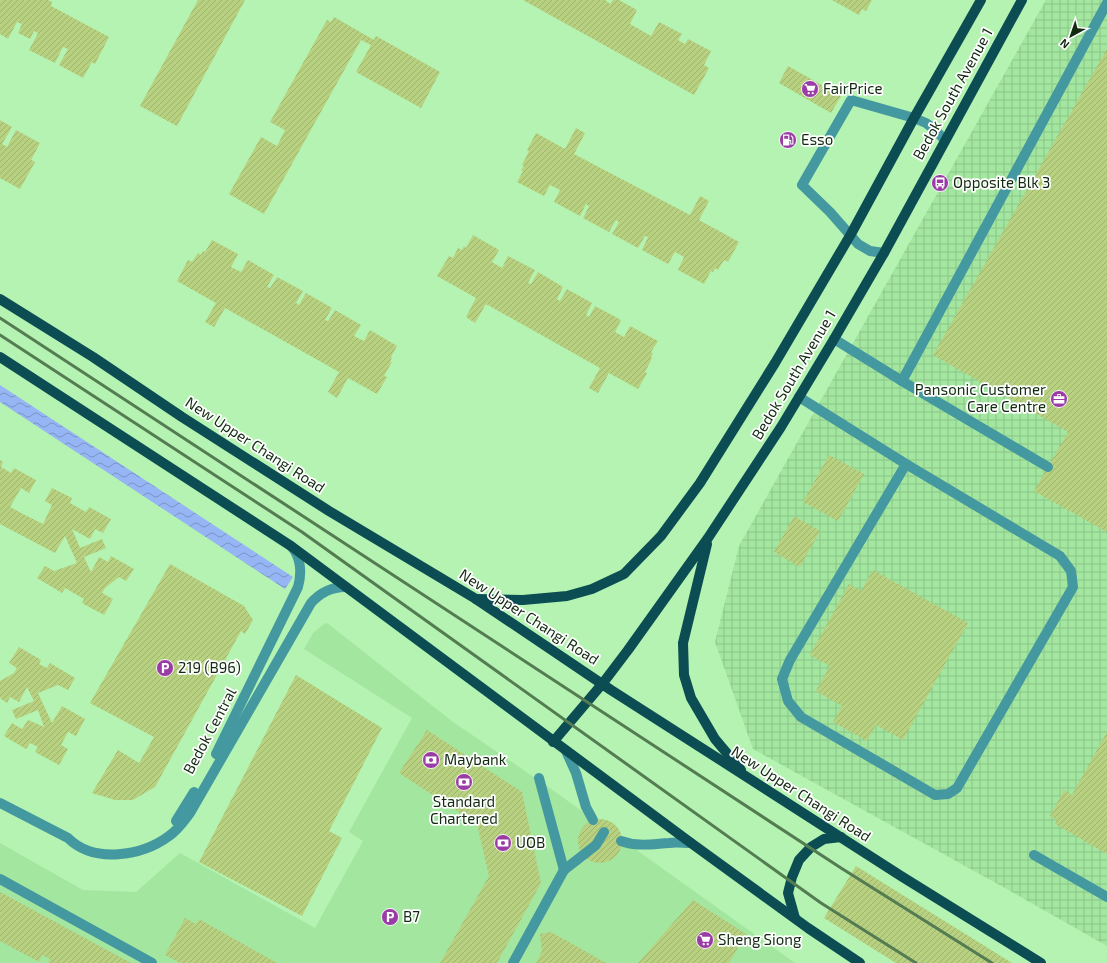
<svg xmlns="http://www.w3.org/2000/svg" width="1107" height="963" viewBox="0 0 1107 963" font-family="'Exo 2',sans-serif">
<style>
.built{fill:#a3e6a0}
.industrial{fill:url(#industrial-grid)}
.water{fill:url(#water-waves)}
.building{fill:url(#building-hatch)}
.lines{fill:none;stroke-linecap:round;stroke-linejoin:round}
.service{stroke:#44989f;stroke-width:10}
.pedestrian{stroke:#44989f;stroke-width:10}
.minor{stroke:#44989f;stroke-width:10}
.primary{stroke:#0c4d53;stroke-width:10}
.rail{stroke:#547c52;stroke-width:3}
.labels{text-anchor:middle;stroke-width:3.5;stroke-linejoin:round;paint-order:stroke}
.poi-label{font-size:15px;fill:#112a10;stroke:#fff;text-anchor:start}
.street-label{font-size:15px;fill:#112a10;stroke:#fff}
</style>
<defs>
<pattern id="industrial-grid" width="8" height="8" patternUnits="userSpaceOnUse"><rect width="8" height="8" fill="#a3e6a0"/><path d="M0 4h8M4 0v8" fill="none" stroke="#8bc589"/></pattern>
<pattern id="water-waves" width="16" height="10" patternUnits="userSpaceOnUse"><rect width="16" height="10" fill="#96b5f4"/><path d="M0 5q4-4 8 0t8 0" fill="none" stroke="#7993c4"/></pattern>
<pattern id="building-hatch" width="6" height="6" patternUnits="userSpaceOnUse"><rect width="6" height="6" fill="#b7d180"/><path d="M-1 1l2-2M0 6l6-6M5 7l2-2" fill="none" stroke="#9cb46e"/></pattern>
</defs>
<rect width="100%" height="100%" fill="#b4f3b1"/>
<path class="built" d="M327 623 453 722 547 786 795 963H0V843L83 890 136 892 180 853 315 928 363 841 349 832 412 718 304 649 313 633 324 624Z"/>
<path class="industrial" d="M1046 0H1107V946L1005 888 753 749 715 642 739 546Z"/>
<path class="water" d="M0 385 293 577 285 589 0 402Z"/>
<g class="building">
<path d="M0 0H48L52 2 51 6 109 37 95 64 92 62 83 78 59 65 68 49 63 47 55 63 29 50 38 33 34 31 30 39 18 33 22 24 17 22 8 39 0 34Z"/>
<path d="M198 0H245L177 126 140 106Z"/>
<path d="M523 0H605L610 4 613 0H619L637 10 630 24 651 36 659 22 682 34 678 40 685 44 688 39 711 51 704 65 709 68 694 95Z"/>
<path d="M832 0H872L866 11 862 9 859 15Z"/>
<path d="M334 17 374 40 376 36 440 72 421 108 356 72 371 45 361 40 264 214 229 194 261 137 277 146 285 130 270 122 327 20 331 22Z"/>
<path d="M1107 49V532L1034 491 1068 432 933 355Z"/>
<path d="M788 66 841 96 831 113 779 83Z"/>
<path d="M0 120 12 127 2 144 7 147 16 130 40 143 31 160 35 162 20 189 0 178Z"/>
<path d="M576 128 585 133 574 154 690 215 700 196 709 201 699 220 739 242 728 262 724 260 718 270 715 268 713 272 711 271 704 284 678 270 684 257 675 252 668 264 642 250 648 237 645 236 638 248 612 234 619 222 616 220 609 232 583 218 589 206 586 204 580 216 554 202 560 190 550 185 544 196 517 182 523 171 521 170 524 166 522 165 529 151 527 150 536 133 565 149Z"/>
<path d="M473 235 499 250 492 262 502 268 508 256 535 270 528 283 531 284 538 272 563 287 557 299 560 301 567 289 592 303 586 315 589 317 595 306 621 320 615 332 624 337 630 326 658 341 651 352 653 353 651 357 652 358 645 372 647 373 638 389 609 373 598 393 589 388 600 368 486 304 475 323 466 317 476 298 437 276 449 256 453 258 458 248 462 250 464 246 466 248Z"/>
<path d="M212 240 238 254 231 267 241 272 248 260 274 275 267 287 270 288 277 277 303 291 296 303 299 305 306 293 332 308 325 320 328 321 335 310 361 325 354 336 364 341 370 330 397 346 391 357H392L390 362H392L384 376 387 377 377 394 348 378 337 398 328 392 339 372 225 308 214 327 205 322 216 303 177 281 188 260 192 262 198 253 201 255 203 251 205 252Z"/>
<path d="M829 455 864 474 838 521 803 502Z"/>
<path d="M0 460 3 462 1 467 11 473 14 468 36 480 29 493 21 488 10 507 25 515 43 524 52 505 45 501 52 488 72 498 70 503 86 512 89 507 111 519 103 533 95 529 90 539 72 529 80 548 102 539 106 548 84 557 91 572 99 557 108 562 111 556 134 569 126 581 119 577 105 588 102 593 113 599 104 615 82 603 84 599 65 588 62 593 37 578 45 566 54 571 77 563 65 536 55 553 0 524Z"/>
<path d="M794 516 820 531 800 567 774 552Z"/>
<path d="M170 564 244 606 253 620 245 634 241 631 155 787 133 800H115L92 793 118 750 139 763 154 737 90 703Z"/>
<path d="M873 570 968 623 903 740 876 725 867 741 833 722 842 706 816 691 830 666 810 655 849 584 861 591Z"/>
<path d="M19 647 41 660 39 664 47 668 50 663 75 678 68 690 58 685 38 693 52 723 62 706 85 719 76 736 68 732 61 745 68 749 59 765 35 752 38 747 30 743 26 749 4 736 12 723 22 729 28 720 44 727 38 710 16 719 12 710 34 701 27 687 19 702 10 697 7 703 0 698V681L14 673 17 668 9 663Z"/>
<path d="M296 675 382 728 329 831 342 838 302 916 199 862Z"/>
<path d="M427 730 522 792 541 883 497 963H440L489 876 477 824 399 773Z"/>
<path d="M1107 732V854L1055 824 1057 820 1050 816 1064 790 1072 795Z"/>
<circle cx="600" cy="841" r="22"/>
<path d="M856 866 1012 963H896L824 918Z"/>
<path d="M0 892 131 963H48L50 959 42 955 39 962 0 941Z"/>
<path d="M693 900 746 934 729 963H638Z"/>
<path d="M185 918 196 924 199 919 277 963H180L165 955Z"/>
<path d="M551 932 606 963H536L542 951 540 934Z"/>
</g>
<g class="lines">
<g class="service">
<path d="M884 253 870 251 858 244 830 212 802 185 851 100 914 118 926 123 934 129 945 140"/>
<path d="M834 339 902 381 1048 467"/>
<path d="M902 381 1107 3"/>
<path d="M799 397 906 464 1060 556 1071 571 1073 587 957 788 948 794 935 795 801 717 788 701 782 679 790 660 906 464"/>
<path d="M566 751 576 773 586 807 593 820"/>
<path d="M621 841C637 847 652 844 669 843 676 842 683 843 691 843"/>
<path d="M1034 855 1107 897"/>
</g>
<g class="pedestrian">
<path d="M539 778 564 870"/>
<path d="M0 879 152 963"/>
<path d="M513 963 564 870 596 845 604 832"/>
</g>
<g class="minor">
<path d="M216 754 298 587C302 573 301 557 291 546"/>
<path d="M0 803 68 838C94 864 142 856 169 836 178 830 184 821 190 813L311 603C320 593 332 587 345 587"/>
<path d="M176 821 194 792"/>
</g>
<g class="primary">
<path d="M0 299 93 357 182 417 329 511 476 599 611 690 750 779 901 876 1041 963"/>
<path d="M0 357 291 546 691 843 808 928 860 963"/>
<path d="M707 544 683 643 684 675 691 698 715 739 741 770"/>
<path d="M476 599 523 600 567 596 592 589 624 574 661 536 700 483 775 363 851 234 914 118 981 0"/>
<path d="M553 742 603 683 628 650 708 538 781 427 834 339 884 253 1022 0"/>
<path d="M795 918 788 893 792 877 799 860 811 847 824 839 841 837"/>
</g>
<g class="rail">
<path d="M0 318 841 868 992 963"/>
<path d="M0 335 302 532 821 903 916 963"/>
</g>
</g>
<defs>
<g id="supermarket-disc" transform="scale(0.9)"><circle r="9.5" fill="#9a3ca5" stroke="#fff"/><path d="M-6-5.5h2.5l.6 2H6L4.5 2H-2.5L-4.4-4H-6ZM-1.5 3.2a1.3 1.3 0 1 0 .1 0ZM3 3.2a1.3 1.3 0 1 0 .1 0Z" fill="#fff"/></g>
<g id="fuel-disc" transform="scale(0.9)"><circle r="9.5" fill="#9a3ca5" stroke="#fff"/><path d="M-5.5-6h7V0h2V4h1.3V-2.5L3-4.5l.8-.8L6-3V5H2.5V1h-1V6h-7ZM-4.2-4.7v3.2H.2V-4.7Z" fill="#fff"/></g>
<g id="bus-disc" transform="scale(0.9)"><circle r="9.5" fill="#9a3ca5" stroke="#fff"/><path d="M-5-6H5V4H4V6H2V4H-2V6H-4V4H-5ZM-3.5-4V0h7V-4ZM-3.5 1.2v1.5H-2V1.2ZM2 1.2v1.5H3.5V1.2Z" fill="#fff"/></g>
<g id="office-disc" transform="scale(0.9)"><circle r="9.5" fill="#9a3ca5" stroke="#fff"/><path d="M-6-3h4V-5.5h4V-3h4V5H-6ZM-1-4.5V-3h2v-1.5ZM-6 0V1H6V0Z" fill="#fff"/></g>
<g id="parking-disc" transform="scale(0.9)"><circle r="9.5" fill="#9a3ca5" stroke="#fff"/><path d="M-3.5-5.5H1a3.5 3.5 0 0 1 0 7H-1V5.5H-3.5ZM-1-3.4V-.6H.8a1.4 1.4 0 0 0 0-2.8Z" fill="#fff"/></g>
<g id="bank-disc" transform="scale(0.9)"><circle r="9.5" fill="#9a3ca5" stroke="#fff"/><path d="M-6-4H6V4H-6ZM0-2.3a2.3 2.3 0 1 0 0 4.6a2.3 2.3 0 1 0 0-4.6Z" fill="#fff"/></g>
</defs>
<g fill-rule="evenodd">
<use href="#supermarket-disc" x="810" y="89"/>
<use href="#fuel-disc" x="788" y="140"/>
<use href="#bus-disc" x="940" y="183"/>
<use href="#office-disc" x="1059" y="399"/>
<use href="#parking-disc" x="165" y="668"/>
<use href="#bank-disc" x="431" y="760"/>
<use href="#bank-disc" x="464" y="782"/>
<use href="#bank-disc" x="503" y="843"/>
<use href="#parking-disc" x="390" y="917"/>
<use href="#supermarket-disc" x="705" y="940"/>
</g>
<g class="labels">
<g class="poi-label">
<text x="823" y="94">FairPrice</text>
<text x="801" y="145">Esso</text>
<text x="953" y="188">Opposite Blk 3</text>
<text x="1046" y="395" text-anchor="end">Pansonic Customer<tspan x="1046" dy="17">Care Centre</tspan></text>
<text x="178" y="673">219 (B96)</text>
<text x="444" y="765">Maybank</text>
<text x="464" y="807" text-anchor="middle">Standard<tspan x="464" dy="17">Chartered</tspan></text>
<text x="516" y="848">UOB</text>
<text x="403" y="922">B7</text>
<text x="718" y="945">Sheng Siong</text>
</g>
<g class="street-label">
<text transform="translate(953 94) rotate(-61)" y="5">Bedok South Avenue 1</text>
<text transform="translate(794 375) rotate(-59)" y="5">Bedok South Avenue 1</text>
<text transform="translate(255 445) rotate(33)" y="5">New Upper Changi Road</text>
<text transform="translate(529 617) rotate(33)" y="5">New Upper Changi Road</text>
<text transform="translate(210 731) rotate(-62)" y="5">Bedok Central</text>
<text transform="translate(801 794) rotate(33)" y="5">New Upper Changi Road</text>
</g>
</g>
<g transform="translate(1071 36) rotate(220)" stroke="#ffffff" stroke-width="3" paint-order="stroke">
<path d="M0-3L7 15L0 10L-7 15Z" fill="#112a10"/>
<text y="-6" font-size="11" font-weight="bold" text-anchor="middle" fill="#112a10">N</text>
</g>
</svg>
